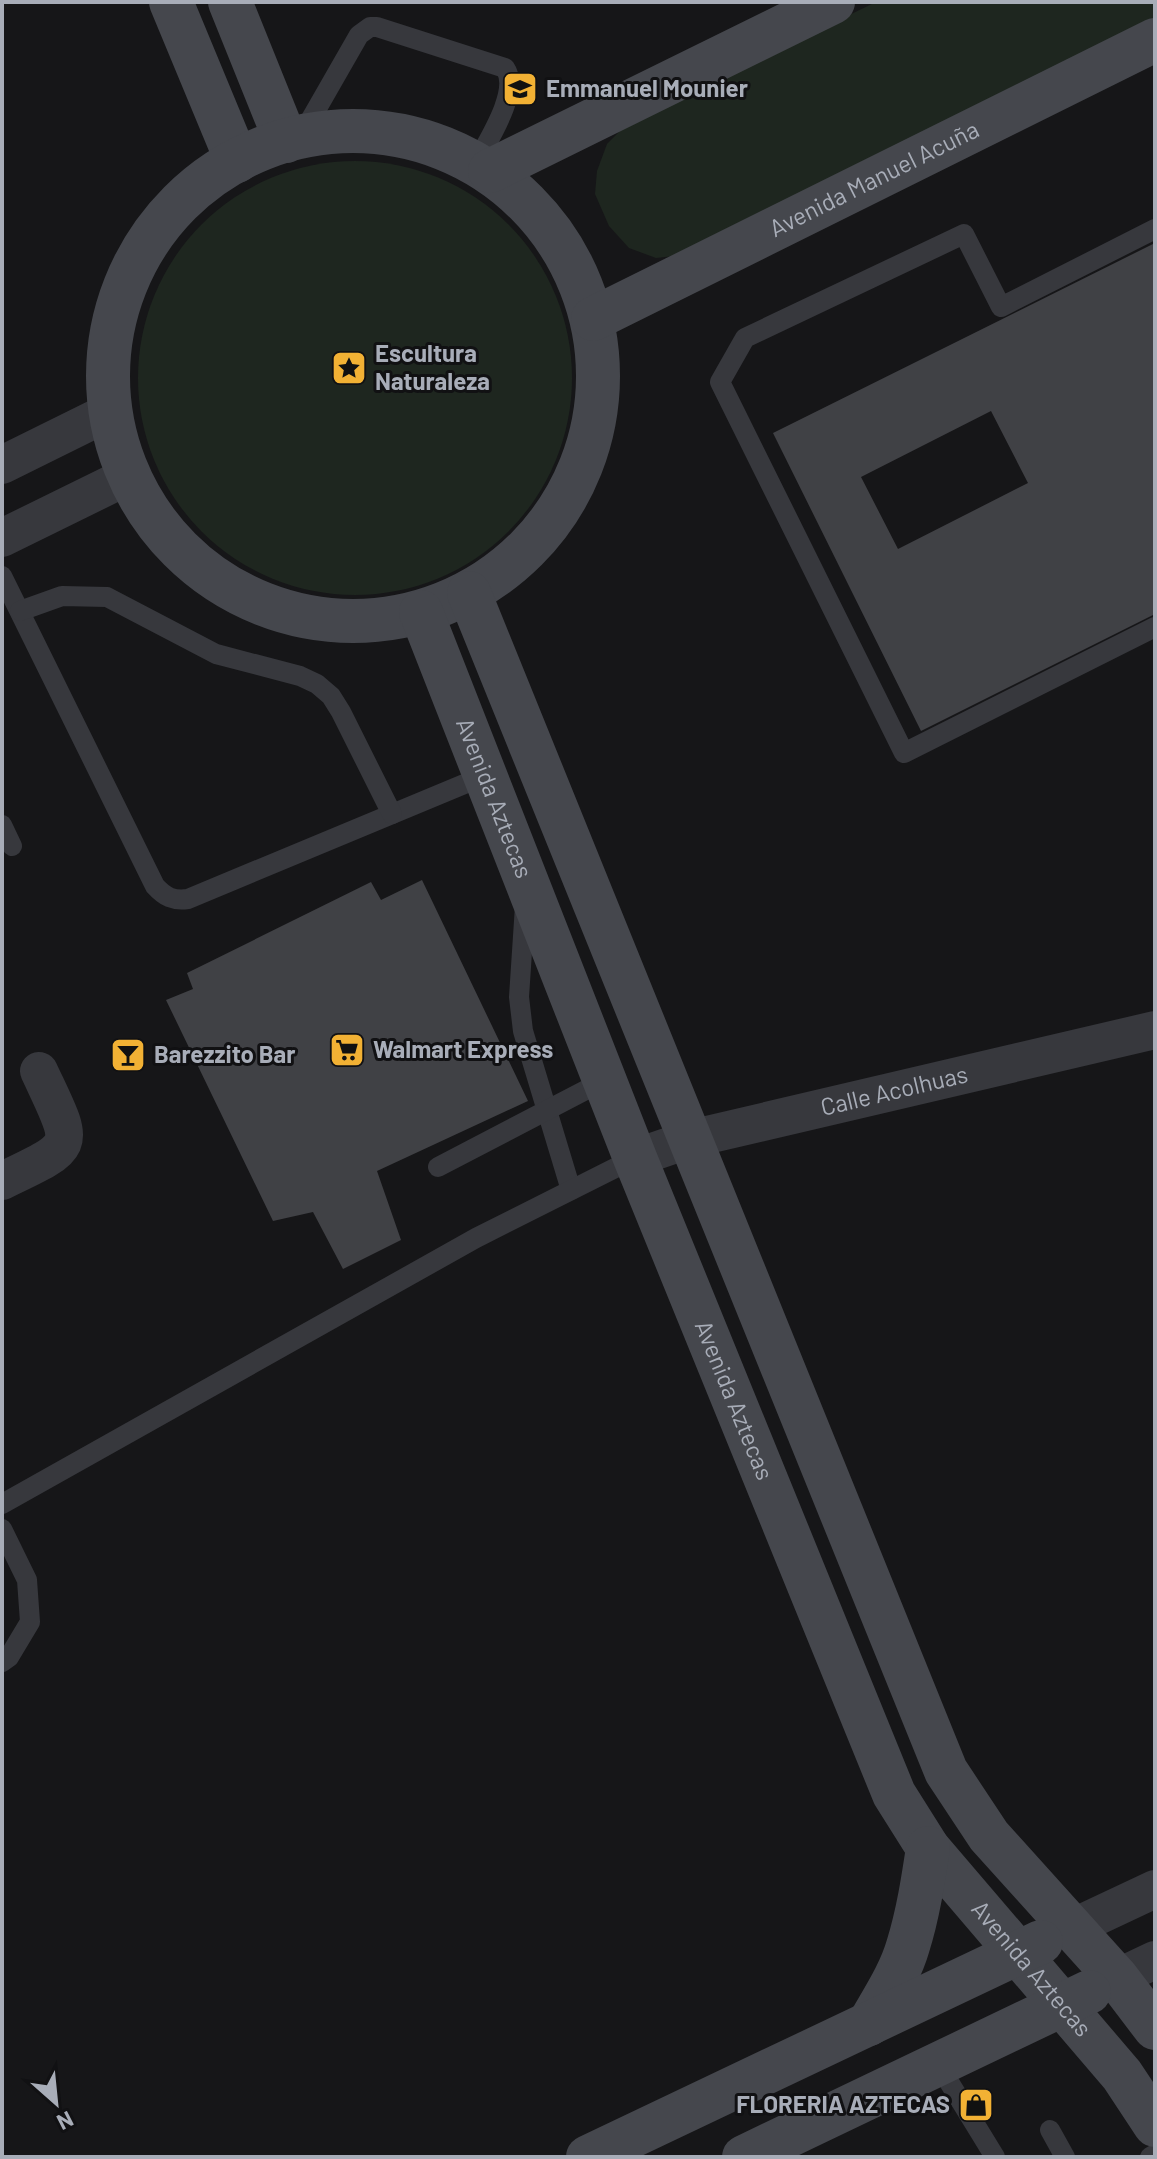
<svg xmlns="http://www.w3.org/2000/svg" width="1157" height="2159" viewBox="0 0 1157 2159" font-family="Barlow,sans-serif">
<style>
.green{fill:#1e261f}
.building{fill:#404145;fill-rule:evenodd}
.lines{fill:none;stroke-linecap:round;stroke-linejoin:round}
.lane{stroke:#37383d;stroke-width:20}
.street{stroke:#37383d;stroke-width:38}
.secondary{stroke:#45474d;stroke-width:44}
.labels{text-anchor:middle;stroke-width:6;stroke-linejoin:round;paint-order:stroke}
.poi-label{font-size:24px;font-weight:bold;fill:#a8adb8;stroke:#111113;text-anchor:start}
.street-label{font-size:24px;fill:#a8adb8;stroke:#111113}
</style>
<rect width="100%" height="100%" fill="#161618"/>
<g class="green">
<path d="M876 2H1155V23L683 255 656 258 629 248 609 226 595 194 597 171 607 144 628 123Z"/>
<circle cx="355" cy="378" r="217"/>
</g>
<g class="building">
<path d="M1155 243V614L921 731 773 433ZM991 411 1028 483 898 549 861 477Z"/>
<path d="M422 880 528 1101 377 1171 401 1240 343 1269 313 1212 273 1221 166 1000 193 989 187 973 371 882 381 900Z"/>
</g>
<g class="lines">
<g class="lane">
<path d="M300 138 359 35 370 27H377L505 68C521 91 487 142 476 163"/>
<path d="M1155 229 1001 307 964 234 745 338 720 382 904 753 1155 627"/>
<path d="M2 576 155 886C165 897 173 901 188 899L486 775"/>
<path d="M20 611 62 596 107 597 216 654 300 676 317 684 331 696 341 712 392 814"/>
<path d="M2 825 12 846"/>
<path d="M525 906 519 997 523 1031 571 1190"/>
<path d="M438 1167 605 1080"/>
<path d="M2 1504 476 1238 635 1158"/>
<path d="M2 1529 27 1580 30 1622 9 1657 2 1662"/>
<path d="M938 2064 995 2157"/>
<path d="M1050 2130 1065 2157"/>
<path d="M1150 2157 1155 2154"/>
</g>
<g class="street">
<path d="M2 465 109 412"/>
<path d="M2 538 128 476"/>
<path id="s1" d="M635 1158 690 1139 1155 1030"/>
<path d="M2 1181C80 1144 75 1148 39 1071"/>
<path d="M1072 1928 1155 1889"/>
<path d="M1117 1978 1155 1960"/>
</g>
<g class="secondary">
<path d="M171 2 237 161"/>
<path d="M230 2 286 141"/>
<circle cx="353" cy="376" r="245"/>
<path d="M490 171 833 2"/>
<path id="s2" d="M593 319 1155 40"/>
<path d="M469 593 946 1771 989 1836 1117 1978 1155 2028"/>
<path id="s3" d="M421 612 635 1158 894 1794 928 1848 1122 2075 1155 2125"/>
<path d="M869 2024C883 1999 900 1974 908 1946 918 1914 923 1881 928 1848"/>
<path d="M588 2157 1041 1942"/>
<path d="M744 2157 1089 1992"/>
</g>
</g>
<defs>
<g id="school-square" transform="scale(1.8)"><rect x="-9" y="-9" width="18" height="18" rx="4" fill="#f2b134" stroke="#111113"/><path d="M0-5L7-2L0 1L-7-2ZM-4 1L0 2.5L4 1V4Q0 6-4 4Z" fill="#111"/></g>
<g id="sight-square" transform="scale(1.8)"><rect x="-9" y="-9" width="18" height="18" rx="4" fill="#f2b134" stroke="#111113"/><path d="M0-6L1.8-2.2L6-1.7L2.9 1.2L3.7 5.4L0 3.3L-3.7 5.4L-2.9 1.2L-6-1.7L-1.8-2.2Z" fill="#111"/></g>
<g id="supermarket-square" transform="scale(1.8)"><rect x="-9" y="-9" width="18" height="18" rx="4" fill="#f2b134" stroke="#111113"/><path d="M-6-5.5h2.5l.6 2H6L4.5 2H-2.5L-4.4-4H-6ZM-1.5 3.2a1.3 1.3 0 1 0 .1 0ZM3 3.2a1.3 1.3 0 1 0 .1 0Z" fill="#111"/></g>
<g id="bar-square" transform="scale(1.8)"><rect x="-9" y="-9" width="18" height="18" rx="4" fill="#f2b134" stroke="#111113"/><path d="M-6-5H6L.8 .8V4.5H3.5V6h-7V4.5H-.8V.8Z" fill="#111"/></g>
<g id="shop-square" transform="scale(1.8)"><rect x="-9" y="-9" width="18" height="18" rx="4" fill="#f2b134" stroke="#111113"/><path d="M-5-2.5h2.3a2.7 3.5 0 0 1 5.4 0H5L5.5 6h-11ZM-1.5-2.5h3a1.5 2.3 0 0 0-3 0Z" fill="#111"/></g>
</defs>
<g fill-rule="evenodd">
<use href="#school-square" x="520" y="89"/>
<use href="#sight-square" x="349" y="368"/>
<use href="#supermarket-square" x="347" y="1050"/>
<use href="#bar-square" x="128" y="1055"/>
<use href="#shop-square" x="976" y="2105"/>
</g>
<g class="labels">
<g class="poi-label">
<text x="546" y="97">Emmanuel Mounier</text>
<text x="375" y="362">Escultura<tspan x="375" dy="28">Naturaleza</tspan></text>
<text x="373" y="1058">Walmart Express</text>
<text x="154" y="1063">Barezzito Bar</text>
<text x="950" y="2113" text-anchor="end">FLORERIA AZTECAS</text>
</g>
<g class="street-label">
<text dy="8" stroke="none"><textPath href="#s2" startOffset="314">Avenida Manuel Acuña</textPath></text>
<text dy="8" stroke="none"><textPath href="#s3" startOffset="200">Avenida Aztecas</textPath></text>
<text dy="8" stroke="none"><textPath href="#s1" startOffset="268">Calle Acolhuas</textPath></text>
<text dy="8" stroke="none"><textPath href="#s3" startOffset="848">Avenida Aztecas</textPath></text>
<text dy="8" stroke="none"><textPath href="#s3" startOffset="1496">Avenida Aztecas</textPath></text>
</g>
</g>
<rect width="1157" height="2159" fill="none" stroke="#a8adb8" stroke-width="8"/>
<g transform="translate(56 2103) rotate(153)" stroke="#111113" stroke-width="6" paint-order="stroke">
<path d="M0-6L14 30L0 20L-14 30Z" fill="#a8adb8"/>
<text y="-12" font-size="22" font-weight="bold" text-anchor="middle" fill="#a8adb8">N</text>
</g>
</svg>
